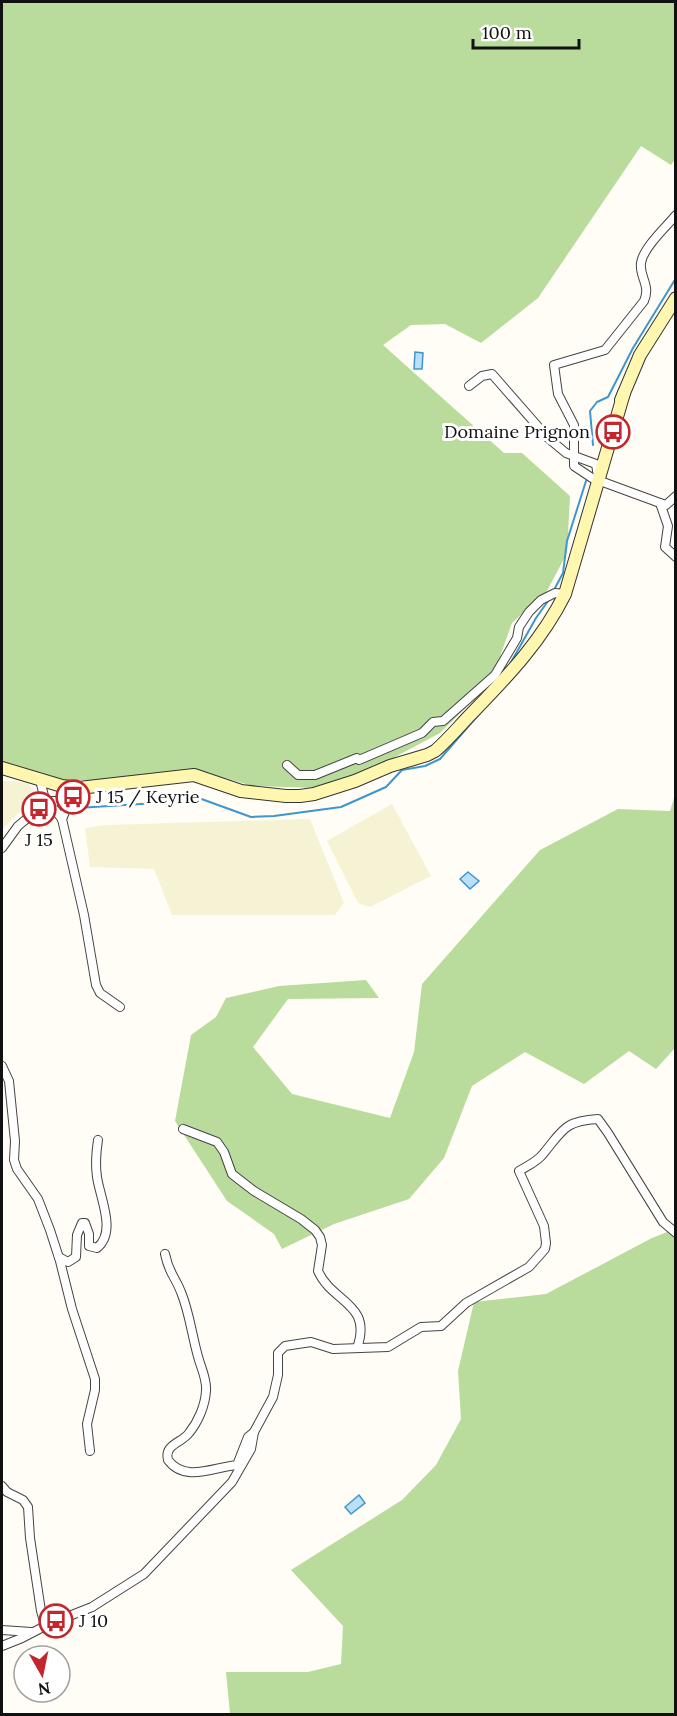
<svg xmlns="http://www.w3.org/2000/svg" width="677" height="1716" viewBox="0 0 677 1716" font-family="Lora,serif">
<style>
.farmland{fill:#f6f3d4}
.forest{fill:#b9dc9c}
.water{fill:#b9e0f7;stroke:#3f96cf;stroke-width:1.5}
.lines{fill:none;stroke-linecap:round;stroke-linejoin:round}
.stream{stroke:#3f96cf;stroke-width:2}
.minor-casing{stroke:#444;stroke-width:10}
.secondary-casing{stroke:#333;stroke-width:14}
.minor{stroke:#fff;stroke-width:8}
.secondary{stroke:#fff6b0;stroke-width:12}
.labels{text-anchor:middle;stroke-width:6;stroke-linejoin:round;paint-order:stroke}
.poi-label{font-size:18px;fill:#111;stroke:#fff;text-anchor:start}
</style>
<rect width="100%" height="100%" fill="#fffdf5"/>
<g class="farmland">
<path d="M2 781 27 782 36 795 2 830Z"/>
<path d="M392 804 431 876 370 907 358 903 327 841Z"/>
<path d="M310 819 344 903 335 915H172L154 869 90 867 85 828 106 825Z"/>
</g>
<g class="forest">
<path d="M2 2H675L676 158 671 165 641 146 538 298 481 343 445 324 411 325 383 345 504 453H522L570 496 567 553 547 591 512 623 490 684 440 733 380 765 316 788 253 786 192 769 128 780H63L2 761Z"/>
<path d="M675 795V1048L656 1069 629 1051 584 1084 525 1052 472 1086 444 1158 409 1199 334 1224 282 1249 274 1234 227 1201 175 1121 191 1035 216 1017 226 998 279 986 366 980 379 998 288 999 253 1047 292 1094 390 1118 414 1052 422 984 540 850 618 809 670 811Z"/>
<path d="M675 1229V1714H230L226 1672H308L341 1664 343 1626 291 1570 402 1500 436 1465 461 1419 458 1371 474 1302 546 1294 652 1238Z"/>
</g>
<g class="water">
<path d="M415 352 423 353 422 369H414Z"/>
<path d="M468 872 479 881 470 889 460 879Z"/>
<path d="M359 1495 365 1503 351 1514 345 1507Z"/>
</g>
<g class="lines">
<g class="stream">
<path d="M593 445 590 411 597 402 608 397 633 348 676 278"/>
<path d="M555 588 563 573 567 541 586 481"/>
<path d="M510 664 536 618 548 601"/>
<path d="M77 808 157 803 185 793 251 817 274 816 341 807 386 787 402 770 425 766 440 759 480 713"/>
</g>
<g class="minor-casing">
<g id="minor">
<path d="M676 215C666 227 643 248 641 263 639 277 651 285 644 301L605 350 554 365 558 394 574 425V466L592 478 660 503 666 505 676 496"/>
<path d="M469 386 482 376 492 374 548 438 566 453 596 464 598 477"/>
<path d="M660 503 668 526 665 547 676 557"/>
<path d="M287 765 298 775H315L357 758 359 760 422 733 433 722 443 721 495 675 517 638 519 627 529 612 541 600 555 593 565 594"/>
<path d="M40 780 44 796 62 819 84 915 96 985 100 993 120 1007"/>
<path d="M62 819 70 801 79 788"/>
<path d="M2 848 18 826 48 801H70"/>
<path d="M2 1066 9 1081 15 1141 14 1160 17 1169 38 1199 50 1230 60 1261 72 1309 95 1379V1390L87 1424 90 1451"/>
<path d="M183 1129 217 1142 224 1152 232 1174 254 1191 301 1219 315 1230 320 1237 322 1245 318 1271C332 1303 373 1303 357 1348"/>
<path d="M165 1254C169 1274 175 1276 181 1292 190 1314 192 1337 199 1360 202 1370 207 1380 206 1391 205 1406 198 1422 189 1433 182 1443 164 1444 168 1460 185 1483 214 1467 237 1465L248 1437 254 1432"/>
<path d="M59 1257 68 1262 76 1257 77 1235 82 1223H85L89 1234V1246L97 1248C117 1232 100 1198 97 1177 95 1164 96 1153 98 1140"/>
<path d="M2 1486 7 1492 23 1500 28 1507 30 1538 41 1611 43 1618 49 1624"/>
<path d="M2 1630 31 1632"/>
<path d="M2 1646 22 1638 49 1624 92 1607 144 1574 232 1482 251 1449 254 1432 273 1397 278 1375V1353L285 1346 311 1342 333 1349 388 1347 421 1327 441 1326 466 1303 529 1267 545 1249 546 1243 544 1226 519 1171C527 1166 537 1162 543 1154 563 1130 564 1121 598 1119L608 1133 663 1222 676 1233"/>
</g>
</g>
<g class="secondary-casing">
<g id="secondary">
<path d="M621 400 640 355 676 298"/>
<path d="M2 768 62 786 79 788 194 775 241 791 286 796H300L314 794 355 781 390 766 427 755 435 751C449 739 461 724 474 711 509 675 542 640 565 594L624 393"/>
</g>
</g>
<use href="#minor" class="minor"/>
<use href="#secondary" class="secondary"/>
</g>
<defs>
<g id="bus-ring" transform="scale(1.725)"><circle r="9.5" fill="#fff" stroke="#c4262e" stroke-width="1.5"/><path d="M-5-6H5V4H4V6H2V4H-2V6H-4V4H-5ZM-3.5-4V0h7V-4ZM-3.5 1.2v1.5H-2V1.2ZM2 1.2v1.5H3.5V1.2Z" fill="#c4262e"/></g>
</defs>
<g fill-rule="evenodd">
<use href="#bus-ring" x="613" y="432"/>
<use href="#bus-ring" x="73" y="797"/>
<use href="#bus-ring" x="39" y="809"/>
<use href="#bus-ring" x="56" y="1621"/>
</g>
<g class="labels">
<g class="poi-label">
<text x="590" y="438" text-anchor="end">Domaine Prignon</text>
<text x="96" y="803">J 15 / Keyrie</text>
<text x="39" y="846" text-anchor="middle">J 15</text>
<text x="79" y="1627">J 10</text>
</g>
</g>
<rect width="677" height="1716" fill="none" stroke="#111111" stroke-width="6"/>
<g transform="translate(42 1674) rotate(171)"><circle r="28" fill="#ffffff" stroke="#a0a0a0" stroke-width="1.5"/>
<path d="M0-4.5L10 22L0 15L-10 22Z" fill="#c4262e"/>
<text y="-9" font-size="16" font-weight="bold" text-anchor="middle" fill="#111111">N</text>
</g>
<path d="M473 39v9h106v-9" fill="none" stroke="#111111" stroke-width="3"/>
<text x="482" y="39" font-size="18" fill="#111111" stroke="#ffffff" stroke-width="4.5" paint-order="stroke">100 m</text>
</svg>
